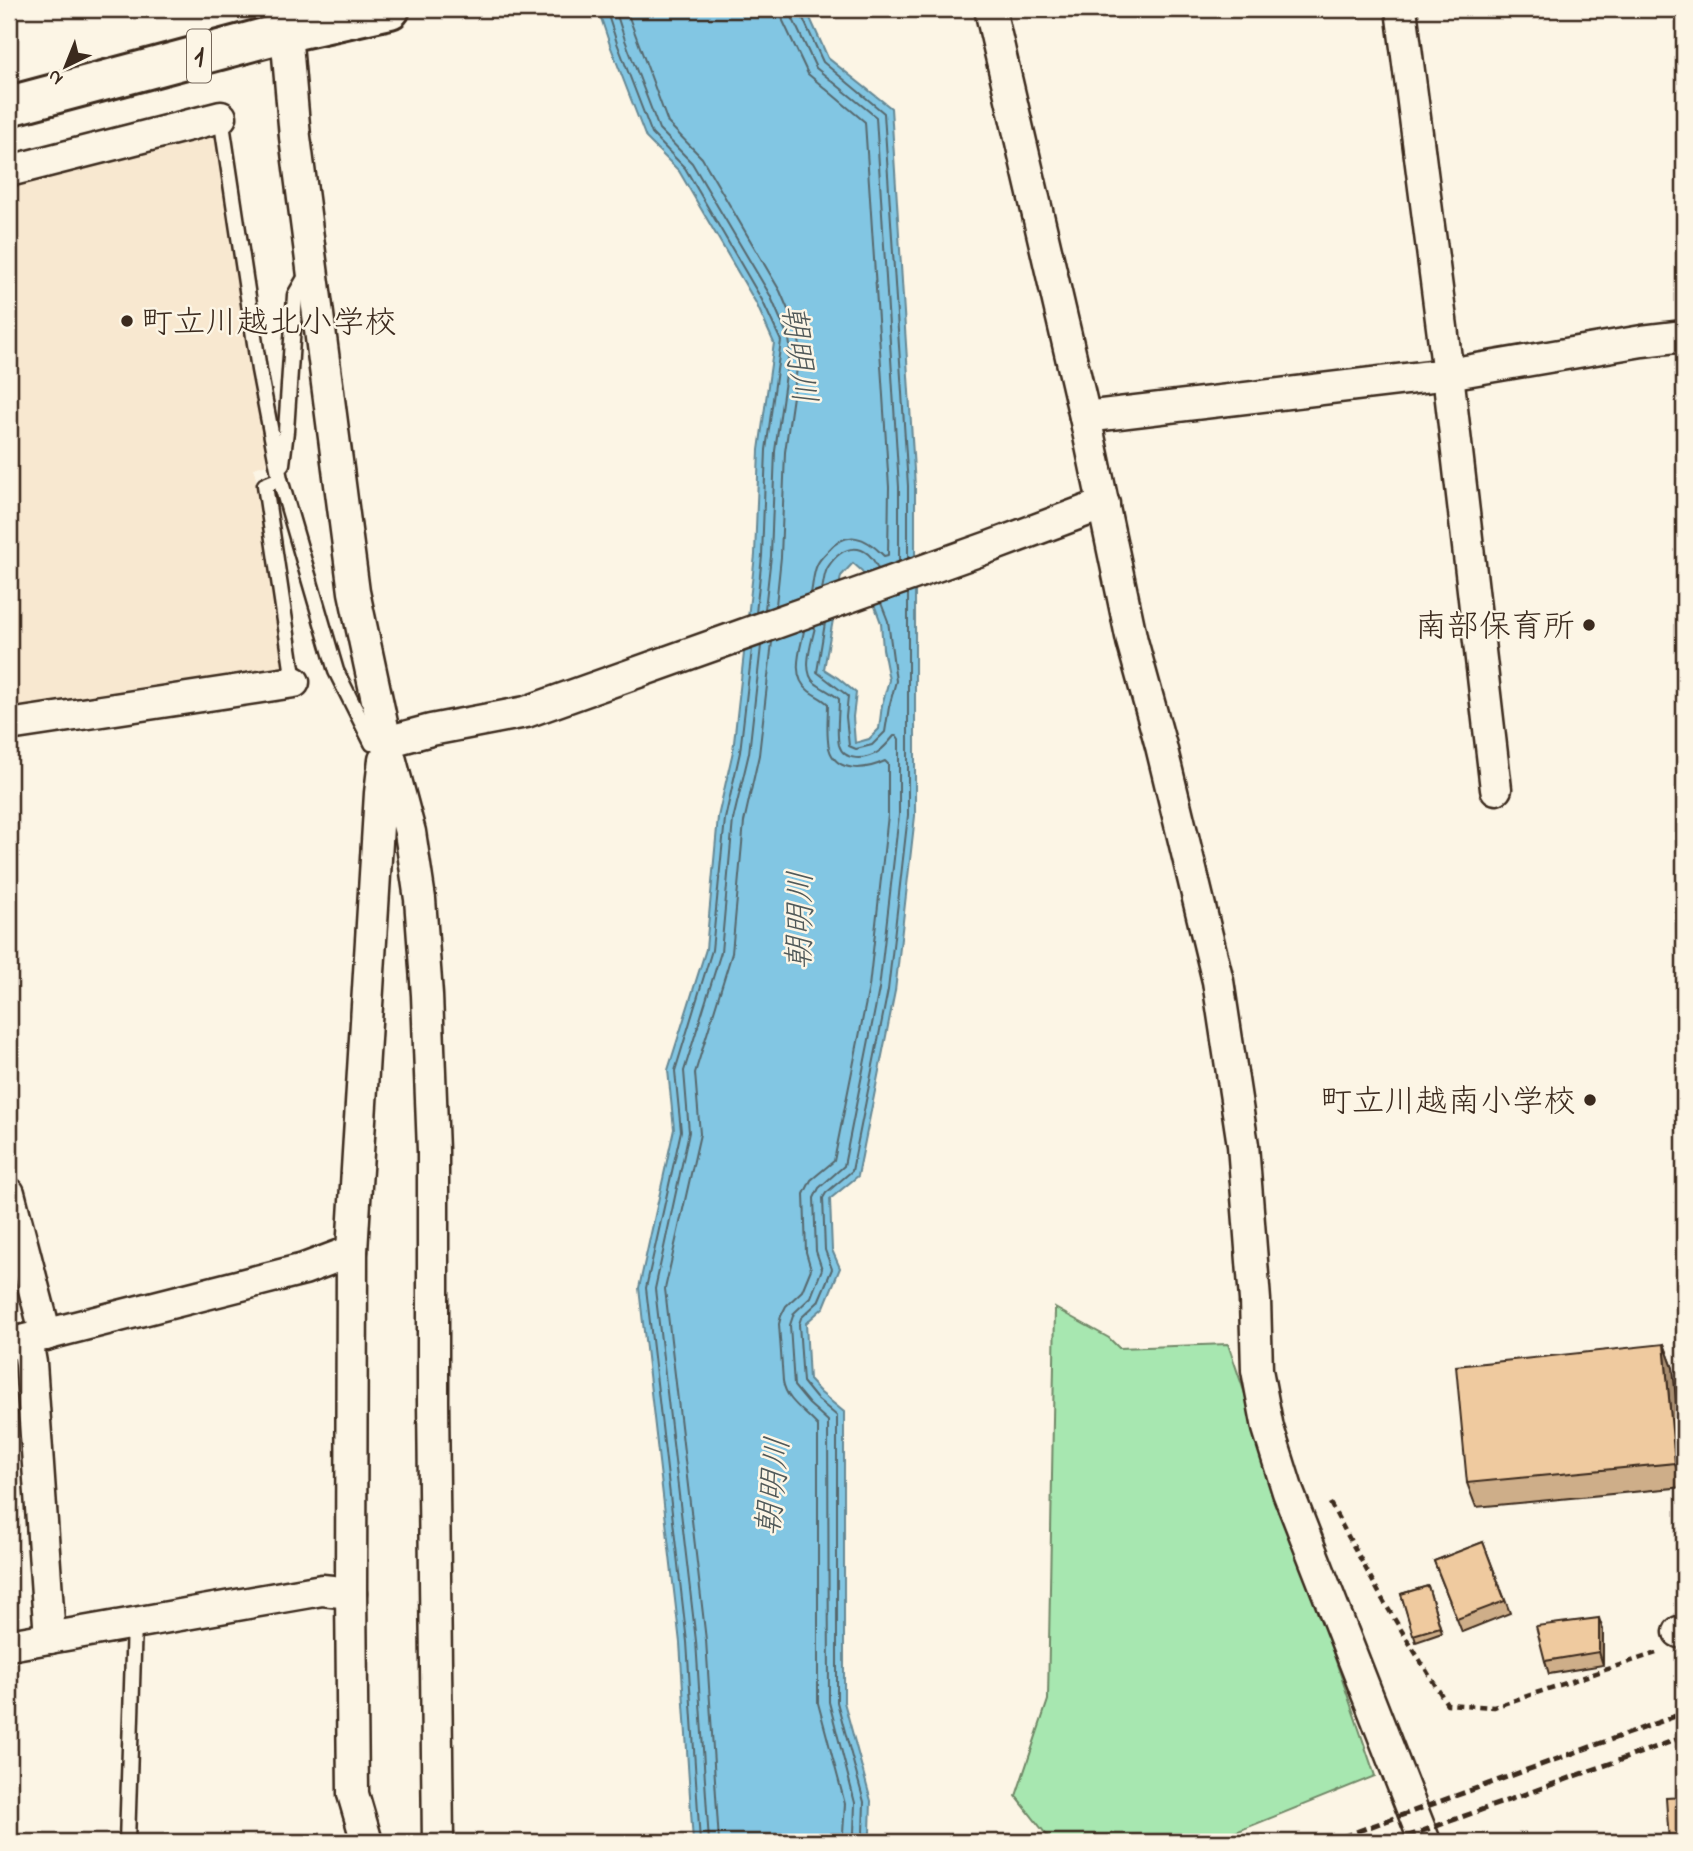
<svg xmlns="http://www.w3.org/2000/svg" width="1693" height="1851" viewBox="0 0 1693 1851" font-family="'Indie Flower','Klee One',sans-serif">
<style>
.built{fill:#f8e8d0}
.green{fill:#a7e7b0;stroke:#718867;stroke-width:2}
.water{fill:#82c6e3;stroke:#668894;stroke-width:2;fill-rule:evenodd}
.lines{fill:none;stroke-linecap:round;stroke-linejoin:round}
.shore{stroke:#57686d;stroke-width:2}
.lane-casing{stroke:#3b2a1e;stroke-width:19}
.street-casing{stroke:#3b2a1e;stroke-width:35}
.highway-casing{stroke:#3b2a1e;stroke-width:44}
.path{stroke:#3b2a1e;stroke-width:4.5;stroke-dasharray:7 5;stroke-linecap:butt}
.lane{stroke:#fcf5e5;stroke-width:14}
.street{stroke:#fcf5e5;stroke-width:30}
.highway{stroke:#fcf5e5;stroke-width:38}
.rail{stroke:#3b2a1e;stroke-width:5;stroke-dasharray:10 5;stroke-linecap:butt}
.wall{fill:#ceae89;stroke:#3b2a1e;stroke-width:2}
.shaded-wall{fill:#a78d6f;stroke:#3b2a1e;stroke-width:2}
.building{fill:#efca9f;stroke:#3b2a1e;stroke-width:2}
.poi-dot{fill:#3b2a1e;stroke:#fcf5e5;stroke-width:2.5}
.labels{text-anchor:middle;stroke-width:5;stroke-linejoin:round;paint-order:stroke}
.shield{fill:#fcf5e5;stroke:#75675a;stroke-width:2}
.shield-label{font-size:30px;font-weight:bold;fill:#3b2a1e}
.poi-label{font-size:32px;fill:#3b2a1e;stroke:#fcf5e5;text-anchor:end}
.water-label{font-size:33px;font-style:italic;fill:#505959;stroke:#fcf5e5}
</style>
<rect width="100%" height="100%" fill="#fcf5e5"/>
<filter id="ink" filterUnits="userSpaceOnUse"><feTurbulence type="fractalNoise" baseFrequency=".0143" numOctaves="2"/><feDisplacementMap in="SourceGraphic" scale="14" xChannelSelector="R" yChannelSelector="G"/><feConvolveMatrix kernelMatrix="1 2 1 2 8 2 1 2 1" color-interpolation-filters="sRGB"/></filter>
<g filter="url(#ink)">
<path class="built" d="M215 128 267 464 254 468 289 672 9 715V178Z"/>
<path class="green" d="M1055 1308 1109 1338 1119 1348 1228 1344 1375 1776 1211 1842H1052L1016 1796 1048 1700Z"/>
<path class="water" d="M598 9H806L828 58 891 108 915 486V816L895 991 858 1176 830 1199 832 1250 840 1268 824 1307 806 1323 809 1380 821 1393 844 1412V1702L871 1801 870 1833 872 1842H693L680 1643 639 1288 674 1129 668 1070 706 949 718 817 733 751 755 555 759 450 774 343 756 303 679 171 646 138 610 45ZM853 563 862 571 881 623 883 649 889 680 882 705 879 729 869 739 855 743 853 717 856 693 838 678 824 669 841 576Z"/>
<g class="lines">
<g class="shore">
<path d="M606 9 617 43 652 134 685 168 762 300 781 341 766 450 762 556 756 613"/>
<path d="M615 9 625 40 659 129 692 163 770 295 789 339 790 346 775 451 771 556 765 609"/>
<path d="M626 9 668 123 702 158 780 291 798 333 800 347 785 452 781 557 776 605"/>
<path d="M781 9 783 21 808 74 865 122 889 487 888 555 884 556C865 536 847 529 827 552 823 556 819 560 817 565 813 574 813 584 811 593"/>
<path d="M791 9 792 17 816 68 876 117 899 487V561"/>
<path d="M800 9 801 14 823 62 884 113 908 486V558"/>
<path d="M822 589C824 582 824 573 828 567 843 544 866 541 878 569"/>
<path d="M825 623 817 672 848 696 846 717 849 746 856 749 872 745 885 732 889 707 896 681 888 621 881 603"/>
<path d="M815 627C812 642 801 671 815 683 823 689 831 692 839 699 839 714 836 731 839 745 844 762 866 760 878 752 884 748 889 742 894 736H897L899 739V815L879 989 844 1166 819 1188 814 1198 816 1251 822 1269 811 1297 794 1313 790 1325 794 1386 809 1404 828 1421 829 1702 855 1803 854 1833 856 1842"/>
<path d="M804 631C800 650 790 677 809 691 815 696 822 698 828 704 828 718 826 734 829 748 836 774 866 770 885 761L888 764V815L869 987 834 1161 811 1180 804 1194 806 1252 811 1269 802 1291 786 1306 781 1316 779 1324 783 1381C786 1401 805 1411 818 1426V1703L845 1804 843 1833 845 1842"/>
<path d="M700 1842 687 1642 646 1288 681 1131 675 1071 712 950 725 819 740 752 752 649"/>
<path d="M709 1842 696 1641 655 1289 689 1132 684 1071 721 952 733 820 749 753 761 646"/>
<path d="M719 1842 706 1640 665 1289 700 1134 695 1073 732 953 744 822 759 755 772 642"/>
<path d="M864 1842 863 1833 864 1802 837 1702V1416L816 1398 803 1382 799 1324 801 1318 818 1302 832 1269 825 1250 823 1198 826 1193 852 1171 888 990 908 815V594"/>
</g>
<g class="lane-casing">
<g id="lane">
<path d="M221 117 259 370 280 479"/>
<path d="M282 464 286 431 295 295 309 271"/>
<path d="M294 682 265 485 280 479 336 671 372 743 386 742"/>
<path d="M127 1842 134 1623"/>
</g>
</g>
<g class="street-casing">
<g id="street">
<path d="M284 9 295 137 354 592 386 742 410 832 420 899 427 995 433 1151V1401L438 1842"/>
<path d="M990 9 1085 417 1132 641 1161 746 1218 981 1243 1145 1255 1300 1257 1370 1268 1428 1288 1492 1425 1842"/>
<path d="M1401 9 1448 374 1496 789"/>
<path d="M9 171 221 117"/>
<path d="M1085 417 1448 374 1642 341 1684 336"/>
<path d="M9 725 294 682"/>
<path d="M386 742 431 730 526 712 992 546 1104 504"/>
<path d="M9 1193 46 1335"/>
<path d="M27 1340 31 1363 50 1638"/>
<path d="M9 1344 304 1269 352 1251"/>
<path d="M1679 1632 1684 1631"/>
<path d="M9 1645 322 1590 351 1593"/>
<path d="M367 1842 353 1794 351 1593 352 1251 380 793 384 760"/>
</g>
</g>
<g class="highway-casing">
<path id="highway" d="M9 106 287 32 390 9"/>
</g>
<path class="path" d="M1330 1503 1384 1602 1447 1704 1494 1707 1656 1653"/>
<use href="#lane" class="lane"/>
<use href="#street" class="street"/>
<use href="#highway" class="highway"/>
<g class="rail">
<path d="M1328 1842 1684 1713"/>
<path d="M1392 1842 1684 1737"/>
</g>
</g>
<g class="wall">
<path d="M1664 1344 1673 1368 1684 1487 1476 1507 1467 1483Z"/>
<path d="M1483 1542 1510 1613 1462 1632 1434 1561Z"/>
<path d="M1428 1586 1442 1633 1416 1642 1401 1594Z"/>
<path d="M1603 1630V1665L1549 1674 1545 1661Z"/>
</g>
<g class="shaded-wall">
<path d="M1664 1344 1673 1368 1684 1487 1675 1463Z"/>
<path d="M1599 1618 1603 1630V1665L1599 1652Z"/>
</g>
<g class="building">
<path d="M1664 1344 1675 1463 1467 1483 1456 1366Z"/>
<path d="M1483 1542 1505 1601 1457 1619 1434 1561Z"/>
<path d="M1428 1586 1440 1627 1413 1635 1401 1594Z"/>
<path d="M1599 1618V1652L1545 1661 1536 1626Z"/>
<path d="M1684 1797V1842H1669L1666 1798Z"/>
</g>
</g>
<g class="poi-dot">
<circle cx="127" cy="321" r="7"/>
<circle cx="1589" cy="625" r="7"/>
<circle cx="1590" cy="1100" r="7"/>
</g>
<g class="labels">
<rect class="shield" x="187" y="29.5" width="24" height="53" rx="5"/>
<g class="shield-label">
<text x="199" y="66">1</text>
</g>
<g class="poi-label">
<text x="141" y="332" text-anchor="start">町立川越北小学校</text>
<text x="1575" y="636">南部保育所</text>
<text x="1576" y="1111">町立川越南小学校</text>
</g>
<g class="water-label">
<text transform="translate(801 354) rotate(83)" y="12">朝明川</text>
<text transform="translate(798 920) rotate(-89)" y="12">朝明川</text>
<text transform="translate(771 1486) rotate(-84)" y="12">朝明川</text>
</g>
</g>
<rect width="1693" height="1851" fill="none" stroke="#fcf5e5" stroke-width="35"/>
<rect x="18" y="18" width="1658" height="1816" fill="none" stroke="#3b2a1e" stroke-width="2.5" filter="url(#ink)"/>
<g transform="translate(66 66) rotate(223)" stroke="#fcf5e5" stroke-width="5" paint-order="stroke">
<path d="M0-5L12 26L0 18L-12 26Z" fill="#3b2a1e"/>
<text y="-10" font-size="19" font-weight="bold" text-anchor="middle" fill="#3b2a1e">N</text>
</g>
</svg>
